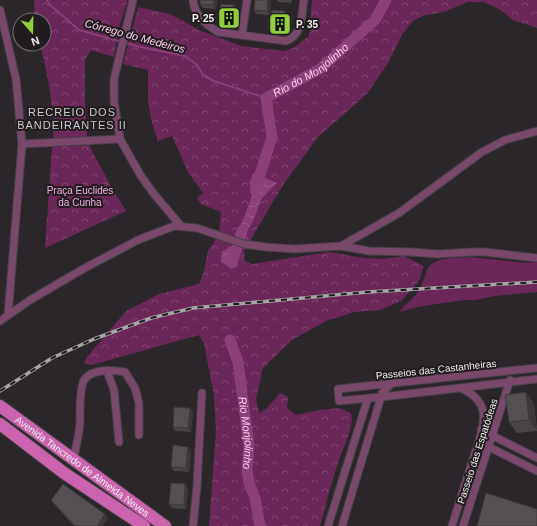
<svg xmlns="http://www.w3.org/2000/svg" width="537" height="526" viewBox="0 0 537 526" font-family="Arial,sans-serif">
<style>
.green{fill:#6a2758}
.park{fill:url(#park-crowns)}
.water{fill:url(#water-waves)}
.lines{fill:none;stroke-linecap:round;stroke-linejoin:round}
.stream{stroke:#8d3f78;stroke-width:2}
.river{stroke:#8d3f78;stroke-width:11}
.street-casing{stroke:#464245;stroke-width:9}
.primary-casing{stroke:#464245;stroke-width:14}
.street{stroke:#7a486b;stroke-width:7}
.primary{stroke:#cc63ae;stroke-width:12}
.rail-casing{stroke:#a8a5a7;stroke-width:3.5}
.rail{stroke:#211c1f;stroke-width:2;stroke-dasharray:6;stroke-linecap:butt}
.wall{fill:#494547}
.shaded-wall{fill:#3c383a}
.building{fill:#555053;stroke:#3c383a}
.labels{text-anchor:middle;stroke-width:4;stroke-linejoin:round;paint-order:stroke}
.poi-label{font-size:10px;font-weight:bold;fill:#f0eeef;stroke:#211c1f;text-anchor:end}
.park-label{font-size:10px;fill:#f3b2de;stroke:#211c1f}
.street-label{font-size:10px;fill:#f0eeef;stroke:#211c1f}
.water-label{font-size:11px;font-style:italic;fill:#ffd2ef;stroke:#211c1f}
.neighbourhood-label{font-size:11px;letter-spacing:1px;fill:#ccc7ca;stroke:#211c1f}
</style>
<defs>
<pattern id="park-crowns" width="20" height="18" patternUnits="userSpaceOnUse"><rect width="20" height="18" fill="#6a2758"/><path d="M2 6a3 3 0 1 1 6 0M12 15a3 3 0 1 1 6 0" fill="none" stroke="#804770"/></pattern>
<pattern id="water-waves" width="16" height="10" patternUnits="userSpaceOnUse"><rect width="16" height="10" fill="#8d3f78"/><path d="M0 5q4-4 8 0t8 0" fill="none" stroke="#9d5b8c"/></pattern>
</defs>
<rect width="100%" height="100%" fill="#2a2629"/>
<path class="green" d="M470 257 526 263 537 262V292L495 296 475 300H463L417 307 400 312C404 304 408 304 413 298 420 291 424 279 427 270 433 256 457 258 470 257Z"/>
<g class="park">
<path d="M34 0H128L119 27 114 57 91 50 85 60V102L87 136 90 147 112 188 126 211 45 248 52 147C57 120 47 71 40 44H44V20H35Z"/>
<path d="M312 0H537V28L513 20 499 9 484 2H467L444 12 425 15 413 21 403 33 388 63 367 94 318 137 283 185 244 251 245 261 252 264 329 252 364 258 383 259 404 256 424 266 419 281 401 301 380 310 354 312 336 318 328 320 292 340 263 368 256 399 259 413 267 408 280 393 288 397 287 408 296 415 319 410 339 408 351 413C355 425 342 451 338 463 331 484 326 505 320 526H209L216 431 214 396 204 344 199 335 91 365 84 363 87 357 126 311 159 294 199 284 204 271 208 251 219 234 221 212 201 204 197 198 203 193 188 172 172 136 158 141 152 123 148 102V70L123 64 138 7 170 14 199 30 241 46 284 51 295 47 309 36Z"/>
</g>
<g class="water">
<path d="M253 173C261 177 269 179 277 183L262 198 253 221 246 233 247 238 242 242 236 240 237 233 239 230V227L242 223 252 196 251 192 250 191 251 186 249 183 252 178Z"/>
<path d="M229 246 234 248C233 254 235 259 234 265L228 266 221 262 222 251 226 250Z"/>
</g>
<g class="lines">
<path class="stream" d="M47 0 49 4 79 30 140 47 185 56 197 65 203 75 214 81 266 98"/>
<g class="river">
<path id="s1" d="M255 190 272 137 266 98 320 69 375 20 386 0"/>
<path d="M232 263 242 231"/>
<path id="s2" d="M230 340 238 362 249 446 247 469 249 483 255 498 260 526"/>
</g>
<g class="street-casing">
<g id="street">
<path d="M133 0 114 79V101L120 139 141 176 154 194 181 226"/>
<path d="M193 0C194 15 206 25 218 32L286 41C303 35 301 16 304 0"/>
<path d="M0 10 16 79 22 144 8 315"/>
<path d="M242 35 247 0"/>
<path d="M22 144 120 139"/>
<path d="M341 246 369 251 411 252 438 254 473 252H485L537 258"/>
<path d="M0 321 30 300 83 269 138 240 174 226 197 228 244 244 266 247 294 249 341 246 399 213 482 152 505 140 537 131"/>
<path d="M537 368 338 389 339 401 381 397 537 379"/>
<path d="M107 371 114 390 119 442"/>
<path d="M481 430 537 458"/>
<path d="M480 437 489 447 537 471"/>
<path d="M73 460C76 448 79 436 80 423 80 412 79 390 84 380 92 368 114 370 125 372L135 388 139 403V435"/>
<path d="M193 526 197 486 202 393"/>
<path d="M328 526 368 398"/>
<path d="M342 526 381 397 382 393 390 385"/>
<path d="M452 526C458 506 465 485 471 465 476 449 486 427 483 411 480 399 471 393 461 388"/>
<path d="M463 526 510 380"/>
</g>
</g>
<g class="primary-casing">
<g id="primary">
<path id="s3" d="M0 406 165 526"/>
<path d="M0 424 64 473 144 526"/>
</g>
</g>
<use href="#street" class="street"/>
<use href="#primary" class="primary"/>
<g class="rail-casing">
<path id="rail" d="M0 391 52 358 94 339 151 318 193 308 368 292 537 282"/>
</g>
<use href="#rail" class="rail"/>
</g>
<g class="wall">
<path d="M200 0H217L216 9 203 8 200 4Z"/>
<path d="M255 0H271L270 15 256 14 254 10Z"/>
<path d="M277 0H292L291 3 278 2Z"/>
<path d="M237 9 235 27 222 26 219 22Z"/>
<path d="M288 15 286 34 273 32 270 28Z"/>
<path d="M526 392 534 404 537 431 517 433 509 422Z"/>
<path d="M190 408 193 412 191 432 175 431 173 427Z"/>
<path d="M191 451 189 472 174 471 171 467Z"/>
<path d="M188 488 186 509 172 508 169 504Z"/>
<path d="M51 500 108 519 102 526H74L54 504Z"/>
</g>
<g class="shaded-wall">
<path d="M214 0H217L216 9 213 5Z"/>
<path d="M268 0H271L270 15 267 11Z"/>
<path d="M234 5 237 9 235 27 232 23Z"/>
<path d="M285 11 288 15 286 34 283 29Z"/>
<path d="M526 392 534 404 537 430 529 420Z"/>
<path d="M190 408 193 412 191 432 188 428Z"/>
<path d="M188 447 191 451 189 472 186 468Z"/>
<path d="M185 484 188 488 186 509 184 505Z"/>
<path d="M105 514 108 519 102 526H97Z"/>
</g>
<g class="building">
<path d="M200 0H214L213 5 200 4Z"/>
<path d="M255 0H268L267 11 254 10Z"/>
<path d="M221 4 234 5 232 23 219 22Z"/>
<path d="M272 10 285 11 283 29 270 28Z"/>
<path d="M526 392 529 420 509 422 505 395Z"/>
<path d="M174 407 190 408 188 428 173 427Z"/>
<path d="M173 445 188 447 186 468 171 467Z"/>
<path d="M171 483 185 484 184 505 169 504Z"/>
<path d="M63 484 105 514 97 526H75L51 500Z"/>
<path d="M486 493 537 509V526H477Z"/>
</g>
<defs>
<g id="building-square" transform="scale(1.15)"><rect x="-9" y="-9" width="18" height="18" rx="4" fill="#92cd3e" stroke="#211c1f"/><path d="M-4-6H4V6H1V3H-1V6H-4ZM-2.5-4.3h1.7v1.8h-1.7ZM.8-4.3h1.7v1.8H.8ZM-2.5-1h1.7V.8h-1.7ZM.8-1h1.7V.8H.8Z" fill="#111"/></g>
</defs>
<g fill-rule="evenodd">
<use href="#building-square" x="229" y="18"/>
<use href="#building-square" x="280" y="24"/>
</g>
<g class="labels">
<g class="poi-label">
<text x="214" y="22">P. 25</text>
<text x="296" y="28" text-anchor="start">P. 35</text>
</g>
<g class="park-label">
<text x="80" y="194">Praça Euclides<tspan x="80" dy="12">da Cunha</tspan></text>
</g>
<g class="street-label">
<text transform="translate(436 369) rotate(-6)" y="4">Passeios das Castanheiras</text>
<text transform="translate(477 451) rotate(-72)" y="4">Passeio das Espatódeas</text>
<text dy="4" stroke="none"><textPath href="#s3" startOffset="102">Avenida Tancredo de Almeida Neves</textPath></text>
</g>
<g class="water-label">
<text transform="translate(135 36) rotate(15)" y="4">Córrego do Medeiros</text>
<text dy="4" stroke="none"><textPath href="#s1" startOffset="148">Rio do Monjolinho</textPath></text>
<text dy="4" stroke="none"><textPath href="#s2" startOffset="95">Rio Monjolinho</textPath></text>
</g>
<g class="neighbourhood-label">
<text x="72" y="116">RECREIO DOS<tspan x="72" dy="13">BANDEIRANTES II</tspan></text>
</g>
</g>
<g transform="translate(32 32) rotate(160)"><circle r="19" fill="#211c1f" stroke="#747072"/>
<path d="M0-3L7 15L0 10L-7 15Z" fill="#92cd3e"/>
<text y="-6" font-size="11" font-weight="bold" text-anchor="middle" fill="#f0eeef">N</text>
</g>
</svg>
